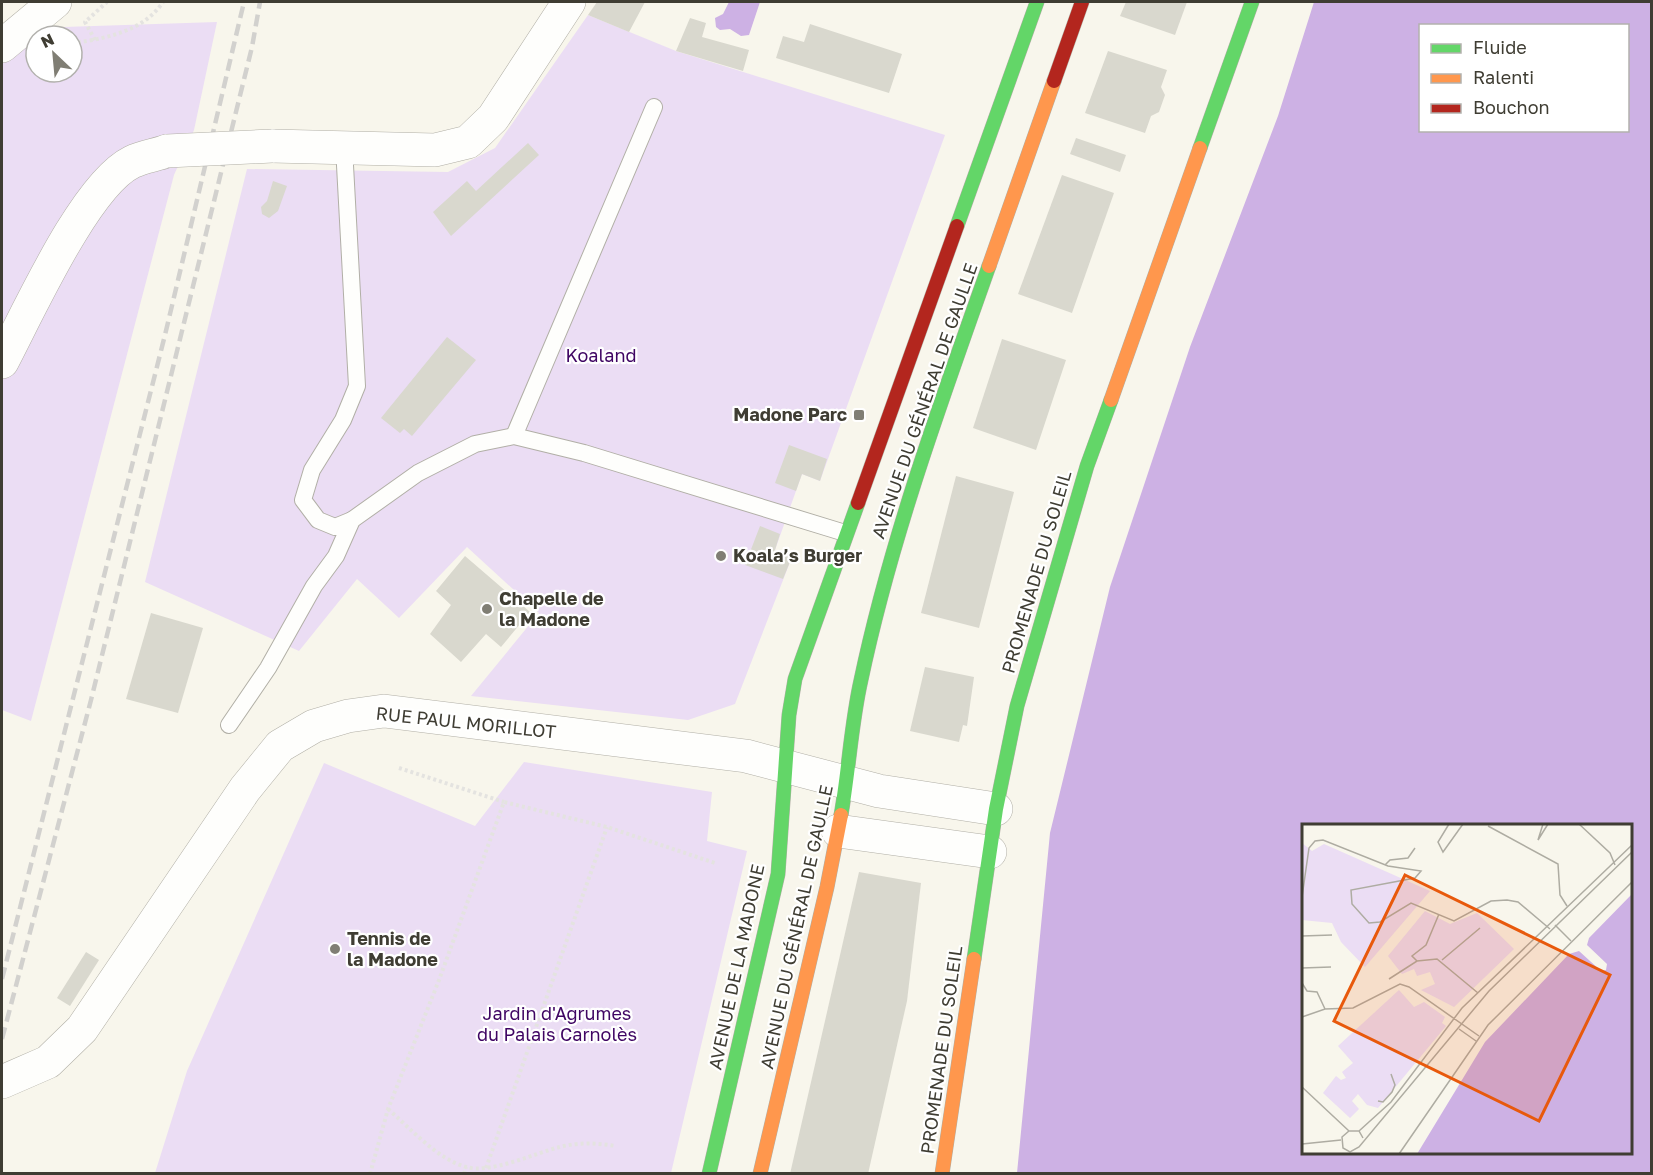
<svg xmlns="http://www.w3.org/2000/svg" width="1653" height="1175" viewBox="0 0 1653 1175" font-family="'Golos Text',sans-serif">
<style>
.green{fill:#ebddf4;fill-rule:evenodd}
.water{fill:#cdb1e4;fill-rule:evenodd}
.building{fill:#d9d8ce}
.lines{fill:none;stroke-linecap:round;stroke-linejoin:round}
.lane-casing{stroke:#b1afa6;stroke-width:18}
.street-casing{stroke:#b1afa6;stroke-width:34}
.fast-casing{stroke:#b1afa6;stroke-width:15}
.slow-casing{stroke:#b1afa6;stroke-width:15}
.jam-casing{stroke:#b1afa6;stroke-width:15}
.path{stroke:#e4e3e0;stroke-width:4;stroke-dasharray:3 3;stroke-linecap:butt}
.lane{stroke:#fefefc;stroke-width:16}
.street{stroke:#fefefc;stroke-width:33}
.fast{stroke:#63d668;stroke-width:14}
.slow{stroke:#ff974d;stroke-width:14}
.jam{stroke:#b3261e;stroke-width:14}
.rail{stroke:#d2d1ce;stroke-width:4.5;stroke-dasharray:12 6;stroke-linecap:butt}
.street-bridge-casing{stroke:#b1afa6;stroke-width:34;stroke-linecap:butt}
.street-bridge{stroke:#fefefc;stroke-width:33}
.poi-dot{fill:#807e74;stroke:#fff;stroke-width:2}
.labels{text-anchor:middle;stroke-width:4.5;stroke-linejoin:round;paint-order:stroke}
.park-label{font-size:18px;fill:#3f0563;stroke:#fff}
.street-label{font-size:18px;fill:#3f3d33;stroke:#fff}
.poi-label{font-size:18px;font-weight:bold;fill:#3f3d33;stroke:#fff;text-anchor:start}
.inset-road{fill:none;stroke:#aeaca2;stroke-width:1.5}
.view{fill:#e8590c;fill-opacity:0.15;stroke:#e8590c;stroke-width:3}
.inset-edge{fill:none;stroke:#3f3d33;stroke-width:3}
</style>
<rect width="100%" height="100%" fill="#f8f6ec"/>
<g class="green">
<path d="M588 15 676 51 945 135 820 481 802 474 775 550 792 557 735 704 688 720 471 696 539 613 467 547 399 618 357 579 299 651 145 582 247 169 448 172 495 148Z"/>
<path d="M217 22 194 130 174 175 31 721 2 710V29ZM36 36H72V72H36Z"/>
<path d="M524 762 712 792 707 841 747 851 671 1173H155L187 1071 324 763 475 826Z"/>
</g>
<g class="water">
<path d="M729 2H760L749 35 741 36 730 29 720 30 716 27 715 18 723 14Z"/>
<path d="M1314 2H1651V1173H1017L1050 833 1110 587 1190 347 1278 116ZM1420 26H1628V130H1420ZM1304 826H1630V1152H1304Z"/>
</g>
<g class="building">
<path d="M597 2H645L629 32 588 15Z"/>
<path d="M1126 2H1187L1175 35 1120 16Z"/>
<path d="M690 18 706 23 702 37 749 50 743 71 676 51Z"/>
<path d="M810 24 902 54 889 93 776 58 783 36 804 42Z"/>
<path d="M1108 51 1167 70 1161 87 1165 95 1159 112 1151 116 1145 133 1085 113Z"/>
<path d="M1076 138 1126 155 1120 172 1070 154Z"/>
<path d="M528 143 539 155 451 236 433 212 467 181 476 191Z"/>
<path d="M1062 175 1114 193 1072 313 1018 294Z"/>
<path d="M273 181 287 186 278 211 269 218 262 214 261 207 267 201Z"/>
<path d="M447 337 476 360 412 436 404 429 400 433 381 418Z"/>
<path d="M1002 339 1066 360 1036 450 973 428Z"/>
<path d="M789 445 827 459 820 481 802 474 796 491 775 483Z"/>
<path d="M956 476 1014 492 979 628 921 613Z"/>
<path d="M760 526 780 534 775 550 792 557 783 579 745 565Z"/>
<path d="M465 556 530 612 501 647 486 634 461 662 430 634 451 605 436 591Z"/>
<path d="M151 613 203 628 178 713 126 699Z"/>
<path d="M925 667 974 677 967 726 963 725 959 742 910 731Z"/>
<path d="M859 872 921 883 907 1001 868 1174H790Z"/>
<path d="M86 952 99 960 70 1006 57 998Z"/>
</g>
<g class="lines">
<g class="lane-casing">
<g id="lane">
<path d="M344 147 357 386 343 420 312 470 303 500 318 520 335 527 352 520"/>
<path d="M514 436 654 107"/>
<path d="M229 725 268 668 314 586 336 556 352 520 418 473 475 444 514 436 584 453 845 533"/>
</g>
</g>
<g class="street-casing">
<g id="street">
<path d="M2 46 55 2"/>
<path d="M272 146 435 150 468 142 493 118 569 2"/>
<path d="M2 362C28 313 85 185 132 162 142 157 156 155 167 151"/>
<path d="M838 831 990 852"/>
<path d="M2 1082 48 1062 82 1029 245 789 280 746 314 726 348 716 384 711 746 756 879 791 996 809"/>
</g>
</g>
<g class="fast-casing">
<g id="fast">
<path d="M1200 148 1252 2"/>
<path d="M957 226 1037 2"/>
<path d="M841 815C849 770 851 724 861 680 891 538 941 402 989 266"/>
<path d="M974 959 996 809 1017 706 1087 466 1111 400"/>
<path d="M709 1174 778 874 789 715 795 679 858 503"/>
</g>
</g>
<g class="slow-casing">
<g id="slow">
<path d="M989 266 1054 81"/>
<path d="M1111 400 1200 148"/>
<path d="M760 1174 827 887 841 815"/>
<path d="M942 1174 974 959"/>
</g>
</g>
<g class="jam-casing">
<g id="jam">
<path d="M1054 81 1082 2"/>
<path d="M858 503 957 226"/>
</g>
</g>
<g class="path">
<path d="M95 40 85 22 107 2"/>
<path d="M72 43C105 39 144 31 163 2"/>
<path d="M399 768 504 802"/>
<path d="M388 1109C410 1128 437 1159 466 1167 491 1174 535 1153 560 1147 579 1142 597 1143 616 1146"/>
<path d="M486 1168 607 827"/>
<path d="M370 1174 388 1109 439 980 504 802 607 827 715 863"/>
<path d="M464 1174 466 1167"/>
</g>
<use href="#lane" class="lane"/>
<use href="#street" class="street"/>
<use href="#fast" class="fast"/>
<use href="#slow" class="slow"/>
<use href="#jam" class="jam"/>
<g class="rail">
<path d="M2 979 165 335 244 2"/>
<path d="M2 1039 91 700 252 47 260 2"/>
</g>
<g class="street-bridge-casing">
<path id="street-bridge" d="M167 151 272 146"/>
</g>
<use href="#street-bridge" class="street-bridge"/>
</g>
<g class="poi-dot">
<rect x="853" y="409" width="12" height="12" rx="3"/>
<circle cx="721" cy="556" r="6"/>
<circle cx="487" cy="609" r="6"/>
<circle cx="335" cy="949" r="6"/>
</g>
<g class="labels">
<g class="park-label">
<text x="601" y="362">Koaland</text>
<text x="557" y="1020">Jardin d'Agrumes<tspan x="557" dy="21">du Palais Carnolès</tspan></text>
</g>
<g class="street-label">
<text transform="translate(925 401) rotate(-71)" y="6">AVENUE DU GÉNÉRAL DE GAULLE</text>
<text transform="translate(1037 572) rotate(-74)" y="6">PROMENADE DU SOLEIL</text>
<text transform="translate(466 723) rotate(6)" y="6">RUE PAUL MORILLOT</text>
<text transform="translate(797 927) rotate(-78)" y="6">AVENUE DU GÉNÉRAL DE GAULLE</text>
<text transform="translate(737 967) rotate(-78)" y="6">AVENUE DE LA MADONE</text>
<text transform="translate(942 1050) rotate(-82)" y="6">PROMENADE DU SOLEIL</text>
</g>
<g class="poi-label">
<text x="847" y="421" text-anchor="end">Madone Parc</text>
<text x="733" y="562">Koala’s Burger</text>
<text x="499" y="605">Chapelle de<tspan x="499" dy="21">la Madone</tspan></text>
<text x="347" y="945">Tennis de<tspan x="347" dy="21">la Madone</tspan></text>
</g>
</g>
<g transform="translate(1302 824)">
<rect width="330" height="330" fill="#f8f6ec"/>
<path d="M0 19 10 27 22 20 128 67 63 143 39 118 30 99 0 96ZM123 87 148 100 175 89 212 125 152 183 119 166 133 160 128 148 115 152 112 145 100 150 86 132ZM97 166 112 183 122 178 143 193 140 199 144 202 76 284 65 281 56 270 50 277 57 285 48 294 21 269 34 252 39 256 44 254 40 248 51 239 36 222Z" fill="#ebddf4"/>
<path d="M330 70V330H115L183 218 267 130 277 127 299 147 304 146 305 140 285 121 287 114Z" fill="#cdb1e4"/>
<path class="inset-road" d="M147 0 136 18 141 28 161 0M241 0 236 16 246 0M277 0 308 29 313 41M186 2 256 40 258 71 265 82M83 41 88 36 106 34 113 24M0 73 7 24 13 17 21 16 86 42 119 47 113 54 49 66 50 80 67 99 78 98 109 79 152 97 189 77 205 76 216 78 248 105M253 101 269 117M0 112 30 111M140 136 178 104M115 137 110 132 124 121 137 90M0 144 29 143M87 155 115 137 135 135 176 169M0 159 5 167 15 168 23 185M0 193 23 185 51 184 98 160 107 163 177 212M157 205 174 217M0 263 47 307M76 277 81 278 90 268 93 261 89 250M57 307 89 278 160 184 330 21M61 314 57 307H47L40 313 41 324 48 328 57 323 187 167 330 28M0 320 39 316M97 330 186 201 330 58"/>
<path class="view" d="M103 51 308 151 237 297 32 197Z"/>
<rect width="330" height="330" class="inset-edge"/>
</g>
<rect width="1653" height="1175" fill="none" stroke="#3f3d33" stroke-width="6"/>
<rect x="1419" y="24" width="210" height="108" fill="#ffffff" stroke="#b2b1ad" stroke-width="1.5"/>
<rect x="1431" y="44" width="30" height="9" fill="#63d668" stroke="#b2b1ad" stroke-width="1.5"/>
<text x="1473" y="54" font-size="18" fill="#3f3d33">Fluide</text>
<rect x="1431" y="74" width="30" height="9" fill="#ff974d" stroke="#b2b1ad" stroke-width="1.5"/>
<text x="1473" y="84" font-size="18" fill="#3f3d33">Ralenti</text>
<rect x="1431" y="104" width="30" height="9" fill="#b3261e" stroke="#b2b1ad" stroke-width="1.5"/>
<text x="1473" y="114" font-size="18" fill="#3f3d33">Bouchon</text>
<g transform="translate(54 54) rotate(334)"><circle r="28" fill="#ffffff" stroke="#b2b1ad" stroke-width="1.5"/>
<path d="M0-4.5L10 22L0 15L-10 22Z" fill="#807e74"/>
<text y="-9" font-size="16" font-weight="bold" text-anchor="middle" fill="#3f3d33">N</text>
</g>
</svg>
